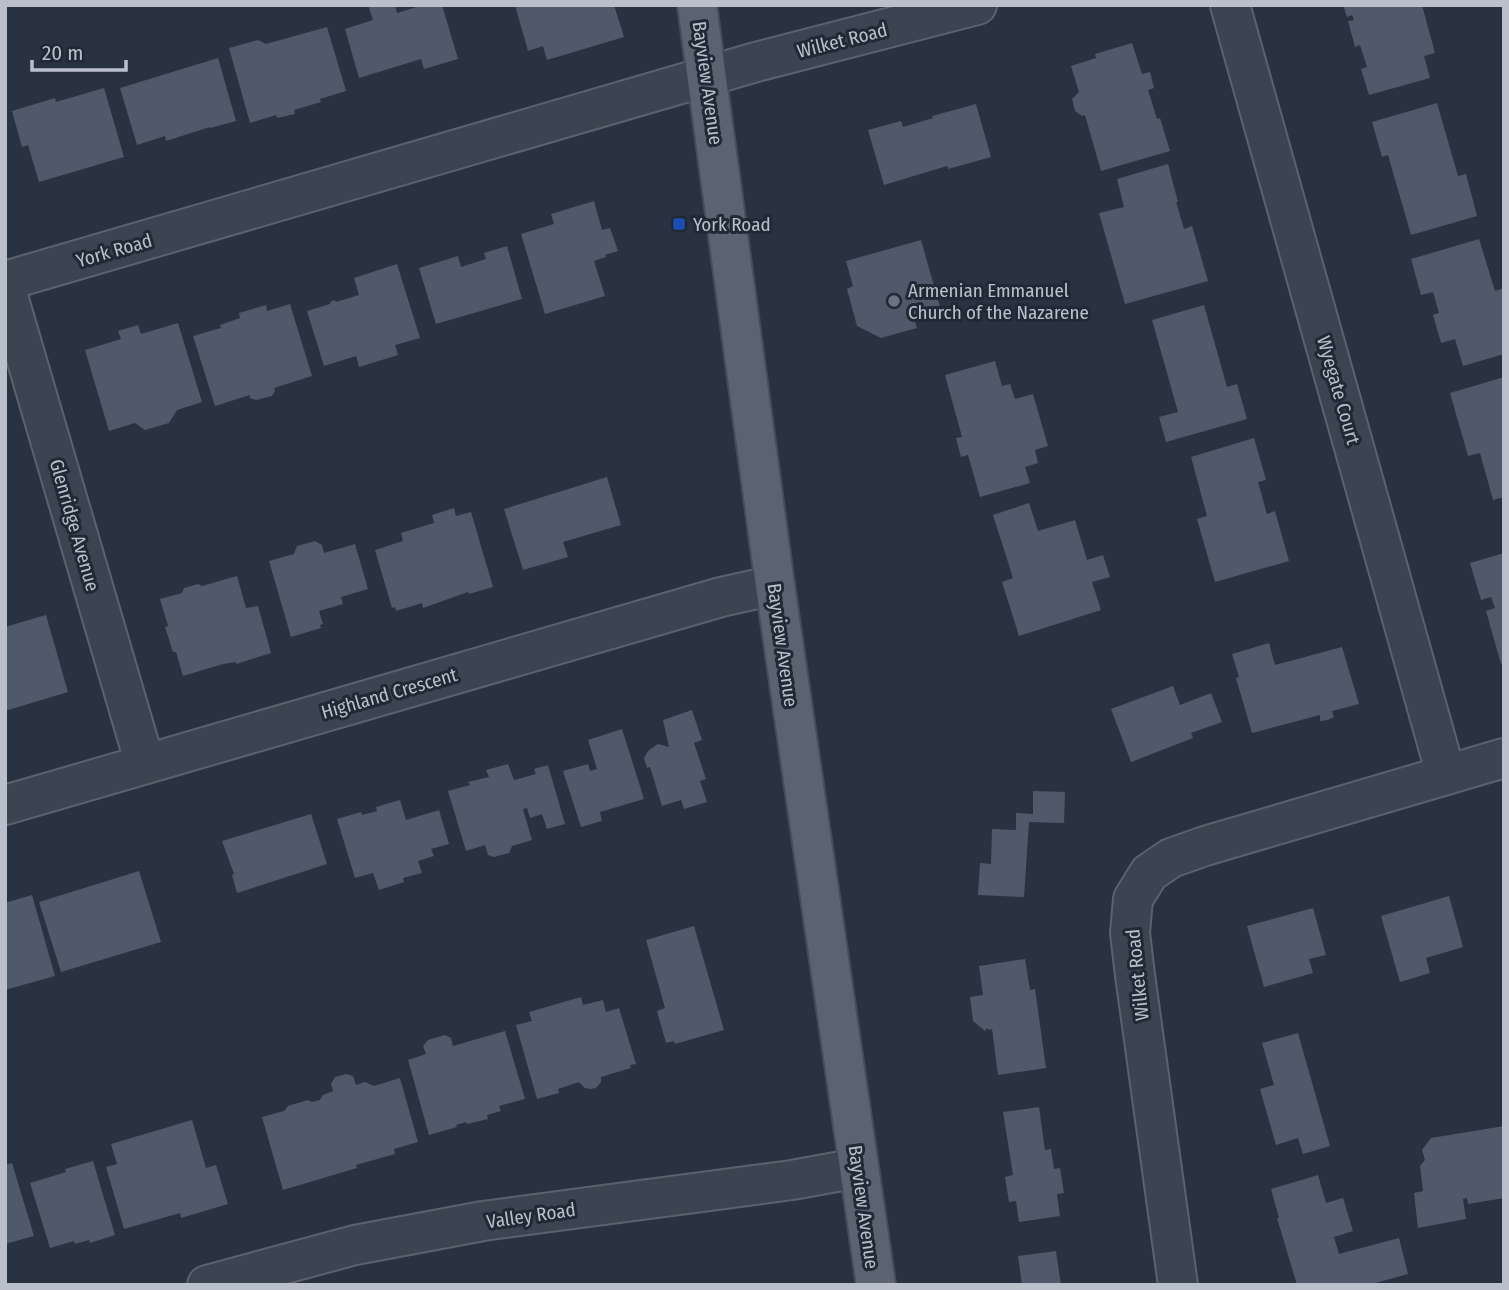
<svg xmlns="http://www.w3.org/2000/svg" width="1509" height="1290" viewBox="0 0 1509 1290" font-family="'Fira Sans Condensed',sans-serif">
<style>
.building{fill:#4f5969}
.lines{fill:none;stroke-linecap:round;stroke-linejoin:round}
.minor-casing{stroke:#5b626e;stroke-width:42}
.major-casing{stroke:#474d5a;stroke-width:42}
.minor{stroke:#3d4451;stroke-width:38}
.major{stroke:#5b6371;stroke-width:38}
.transit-dot{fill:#1a4fb4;stroke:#212936;stroke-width:2.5}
.worship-dot{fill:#6b7280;stroke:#212936;stroke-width:2.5}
.labels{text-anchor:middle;stroke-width:6;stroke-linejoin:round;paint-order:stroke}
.street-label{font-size:19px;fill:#bac0cb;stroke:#212936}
.poi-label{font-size:19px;fill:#bac0cb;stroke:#212936;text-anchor:start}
</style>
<rect width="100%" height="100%" fill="#293241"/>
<g class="building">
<path d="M368 5H395L397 13 423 5H442L458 59 424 69 421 59 359 78 345 29 373 20Z"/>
<path d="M515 5H614L624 37 547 60 543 46 528 51Z"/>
<path d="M1343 5H1422L1435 53 1424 56 1430 78 1369 95 1361 69 1367 67 1360 45 1355 47 1348 21 1354 20 1352 15 1347 17Z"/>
<path d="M327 27 346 91 320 99 321 102 294 110 295 114 277 118 276 115 250 123 229 48 258 40 266 44Z"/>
<path d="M1132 43 1142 74 1150 72 1154 88 1148 90 1157 119 1160 118 1170 151 1101 171 1085 115 1082 116 1075 111 1072 99 1079 92 1071 66 1096 58 1095 54Z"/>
<path d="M218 58 236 121 210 128V127L166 141 165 136 137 145 120 88Z"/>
<path d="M104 88 124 157 39 182 28 145 22 147 12 111 55 98 56 102Z"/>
<path d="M1437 103 1458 176 1466 174 1477 216 1411 235 1388 155 1382 157 1372 122Z"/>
<path d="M976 104 991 157 948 169 947 166 884 185 868 130 901 121 903 127 933 118 932 116Z"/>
<path d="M1168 164 1178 202H1176L1184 229 1192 226 1208 281 1125 304 1099 213 1124 207 1117 179Z"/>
<path d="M594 201 602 230 610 228 618 251 605 255 606 257 594 261 605 296 545 314 521 234 554 224 551 214Z"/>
<path d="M1479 239 1495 291 1504 288V354L1463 366 1455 339 1441 343 1433 315 1439 313 1433 292 1421 295 1411 259Z"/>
<path d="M921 240 942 314 915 322 917 328 881 338 857 326 847 289 853 286 846 261Z"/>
<path d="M507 246 522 299 436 324 419 268 458 256 461 267 486 259 484 253Z"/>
<path d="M397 264 420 338 395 345 398 355 359 367 356 356 324 366 307 311 330 304V302L335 300 336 302 359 295 354 278Z"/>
<path d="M290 304 312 376 274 388 275 391 272 396 256 400 250 398V395L215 406 193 336 221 328 220 325 240 318 239 313 266 305 267 311Z"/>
<path d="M1204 305 1227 387 1237 384 1247 419 1166 442 1159 417 1178 412 1152 320Z"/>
<path d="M178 323 202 402 177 410 169 423 145 430 135 423 109 431 85 350 121 339 118 331 138 325 141 334Z"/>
<path d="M995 361 1002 386 1010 384 1015 399 1033 394 1048 446 1035 450 1038 463 1025 467 1030 483 980 497 968 455 961 457 956 438 962 437 945 375Z"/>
<path d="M1504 377V497L1493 500 1480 453 1468 456 1450 393Z"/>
<path d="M1254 438 1266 480 1258 482 1267 514 1275 511 1289 561 1215 582 1197 519 1207 516 1191 457Z"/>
<path d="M607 477 621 525 563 542 568 557 523 570 504 509Z"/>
<path d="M1029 503 1038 531 1075 520 1087 560 1103 555 1110 577 1092 582 1101 610 1019 636 1002 582 1013 578 993 515Z"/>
<path d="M454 508 456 516 471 512 493 587 469 594 468 592 423 608 422 603 396 611 395 607 392 608 375 550 403 541 401 533 434 523 432 515Z"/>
<path d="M315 541 322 545 324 553 355 544 368 589 341 597 343 604 319 611 323 624 320 625 321 628 291 637 269 561 294 554 297 546Z"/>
<path d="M1504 553V663L1501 664 1486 611 1495 608 1491 597 1481 600 1470 563Z"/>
<path d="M237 576 246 608 258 606 271 653 236 664V662L223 664 183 676 176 652H173L165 627 168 626 160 599 182 593 184 588 198 584 202 586Z"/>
<path d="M46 615 68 692 5 711V627Z"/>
<path d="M1269 643 1275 665 1342 647 1359 704 1332 711 1334 717 1328 720 1320 721V715L1252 733 1236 678 1239 677 1232 654Z"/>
<path d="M1173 686 1180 705 1211 693 1222 722 1191 733 1193 738 1131 762 1111 709Z"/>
<path d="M692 710 702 740 694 743 706 779 700 781 707 802 684 809 681 800 662 806 650 767 647 768 644 758 648 751 658 744 669 747 663 720Z"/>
<path d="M622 729 644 799 600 812 602 821 581 827 563 771 588 764 590 771 597 769 588 740Z"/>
<path d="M508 764 514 780 536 774 534 769 548 765 565 824 547 829 542 814 530 818 527 808 523 809 532 840 512 846 509 853 494 857 488 855 485 845 466 851 448 791 470 785 468 782 489 777 486 770Z"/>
<path d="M1033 791 1065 792 1064 823 1029 822 1024 897 978 895 980 863 991 864 992 829 1016 830V813L1033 814Z"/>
<path d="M400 800 406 820 439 810 449 844 431 849 434 856 418 861 422 873 403 878 404 882 379 890 373 873 355 878 337 819 361 812 362 815 377 811 376 807Z"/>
<path d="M311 814 327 864 237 893 232 875 234 874 222 841Z"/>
<path d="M139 871 161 942 61 972 39 902Z"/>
<path d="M32 895 55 976 5 990V903Z"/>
<path d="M1449 896 1463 947 1426 958 1430 973 1400 982 1381 916Z"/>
<path d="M1313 908 1326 955 1309 959 1313 973 1264 987 1247 926Z"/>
<path d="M694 926 724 1030 675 1044 674 1041 666 1043 657 1011 665 1008 646 940Z"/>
<path d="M1025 959 1030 990 1035 989 1046 1068 998 1075 992 1029 989 1030 987 1028 985 1031 973 1021 970 997 983 995 979 966Z"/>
<path d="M581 997 583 1005 603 1000 606 1012 619 1008 636 1064 630 1065 631 1068 601 1077V1082L596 1088 590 1089 585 1088 579 1082 558 1089 559 1093 537 1099 516 1025 532 1021 529 1012Z"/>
<path d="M505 1031 525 1099 499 1106 501 1111 487 1115 488 1119 467 1124 466 1122 456 1125 457 1127 429 1135 408 1060 426 1054 423 1046 428 1040 445 1035 451 1038 453 1046Z"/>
<path d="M1298 1033 1330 1146 1303 1154 1298 1138 1276 1145 1260 1089 1274 1085 1262 1043Z"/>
<path d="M346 1074 353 1076 356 1085 365 1082 374 1086 400 1078 418 1142 394 1149 395 1154 356 1165 357 1168 283 1190 262 1117 284 1111 288 1106 308 1100 312 1102 320 1100 323 1095 333 1091 331 1084 335 1077Z"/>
<path d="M1039 1107 1045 1150 1051 1149 1054 1169 1060 1168 1064 1193 1057 1194 1060 1216 1019 1222 1016 1201 1009 1202 1005 1177 1013 1175 1003 1112Z"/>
<path d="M192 1120 206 1168 216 1165 228 1204 181 1218 180 1213 124 1229 106 1167 117 1164 111 1144Z"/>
<path d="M1504 1126V1198L1468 1204 1467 1198 1463 1199 1466 1219 1418 1228 1414 1193 1423 1191 1420 1166 1425 1160 1422 1150 1431 1138Z"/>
<path d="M93 1161 115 1235 90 1243 89 1240 75 1244 74 1241 50 1248 30 1183 66 1172 65 1169Z"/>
<path d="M12 1163 34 1236 5 1244V1165Z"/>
<path d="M1318 1175 1326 1203 1343 1198 1353 1231 1334 1237 1339 1254 1399 1238 1408 1274 1368 1285H1297L1277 1218H1279L1271 1189Z"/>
<path d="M1056 1251 1061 1285H1022L1018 1256Z"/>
</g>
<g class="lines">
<g class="minor-casing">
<g id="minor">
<path d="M1230 5 1446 775"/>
<path d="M5 281 756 62 977 5"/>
<path d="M5 286 145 764"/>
<path d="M5 805 721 597 775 585"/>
<path d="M207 1285 355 1245 483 1221 792 1180 858 1168"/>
<path d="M1178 1285 1135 975 1130 933 1133 899 1149 873 1171 858 1205 846 1504 758"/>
</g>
</g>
<g class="major-casing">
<path id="major" d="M697 5 775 585 876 1285"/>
</g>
<use href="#minor" class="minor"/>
<use href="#major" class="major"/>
</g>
<rect class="transit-dot" x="672" y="217" width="14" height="14" rx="3.5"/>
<circle class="worship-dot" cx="894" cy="301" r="7"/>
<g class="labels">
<g class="street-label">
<text transform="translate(842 40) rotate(-14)" y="7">Wilket Road</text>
<text transform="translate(708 83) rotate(82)" y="7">Bayview Avenue</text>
<text transform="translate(114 250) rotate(-16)" y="7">York Road</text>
<text transform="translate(1339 390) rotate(74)" y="7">Wyegate Court</text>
<text transform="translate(75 525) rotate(74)" y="7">Glenridge Avenue</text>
<text transform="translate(783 645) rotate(82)" y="7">Bayview Avenue</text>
<text transform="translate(389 693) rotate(-16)" y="7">Highland Crescent</text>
<text transform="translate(1137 975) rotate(-96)" y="7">Wilket Road</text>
<text transform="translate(864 1207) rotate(82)" y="7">Bayview Avenue</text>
<text transform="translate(531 1215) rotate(-8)" y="7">Valley Road</text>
</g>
<g class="poi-label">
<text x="693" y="231">York Road</text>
<text x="908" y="297">Armenian Emmanuel<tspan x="908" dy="22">Church of the Nazarene</tspan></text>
</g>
</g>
<rect width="1509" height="1290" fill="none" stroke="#bac0cb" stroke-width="14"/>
<path d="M32 60v10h94v-10" fill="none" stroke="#bac0cb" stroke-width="3.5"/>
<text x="42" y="60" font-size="21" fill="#bac0cb" stroke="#212936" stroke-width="5" paint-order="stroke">20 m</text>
</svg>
